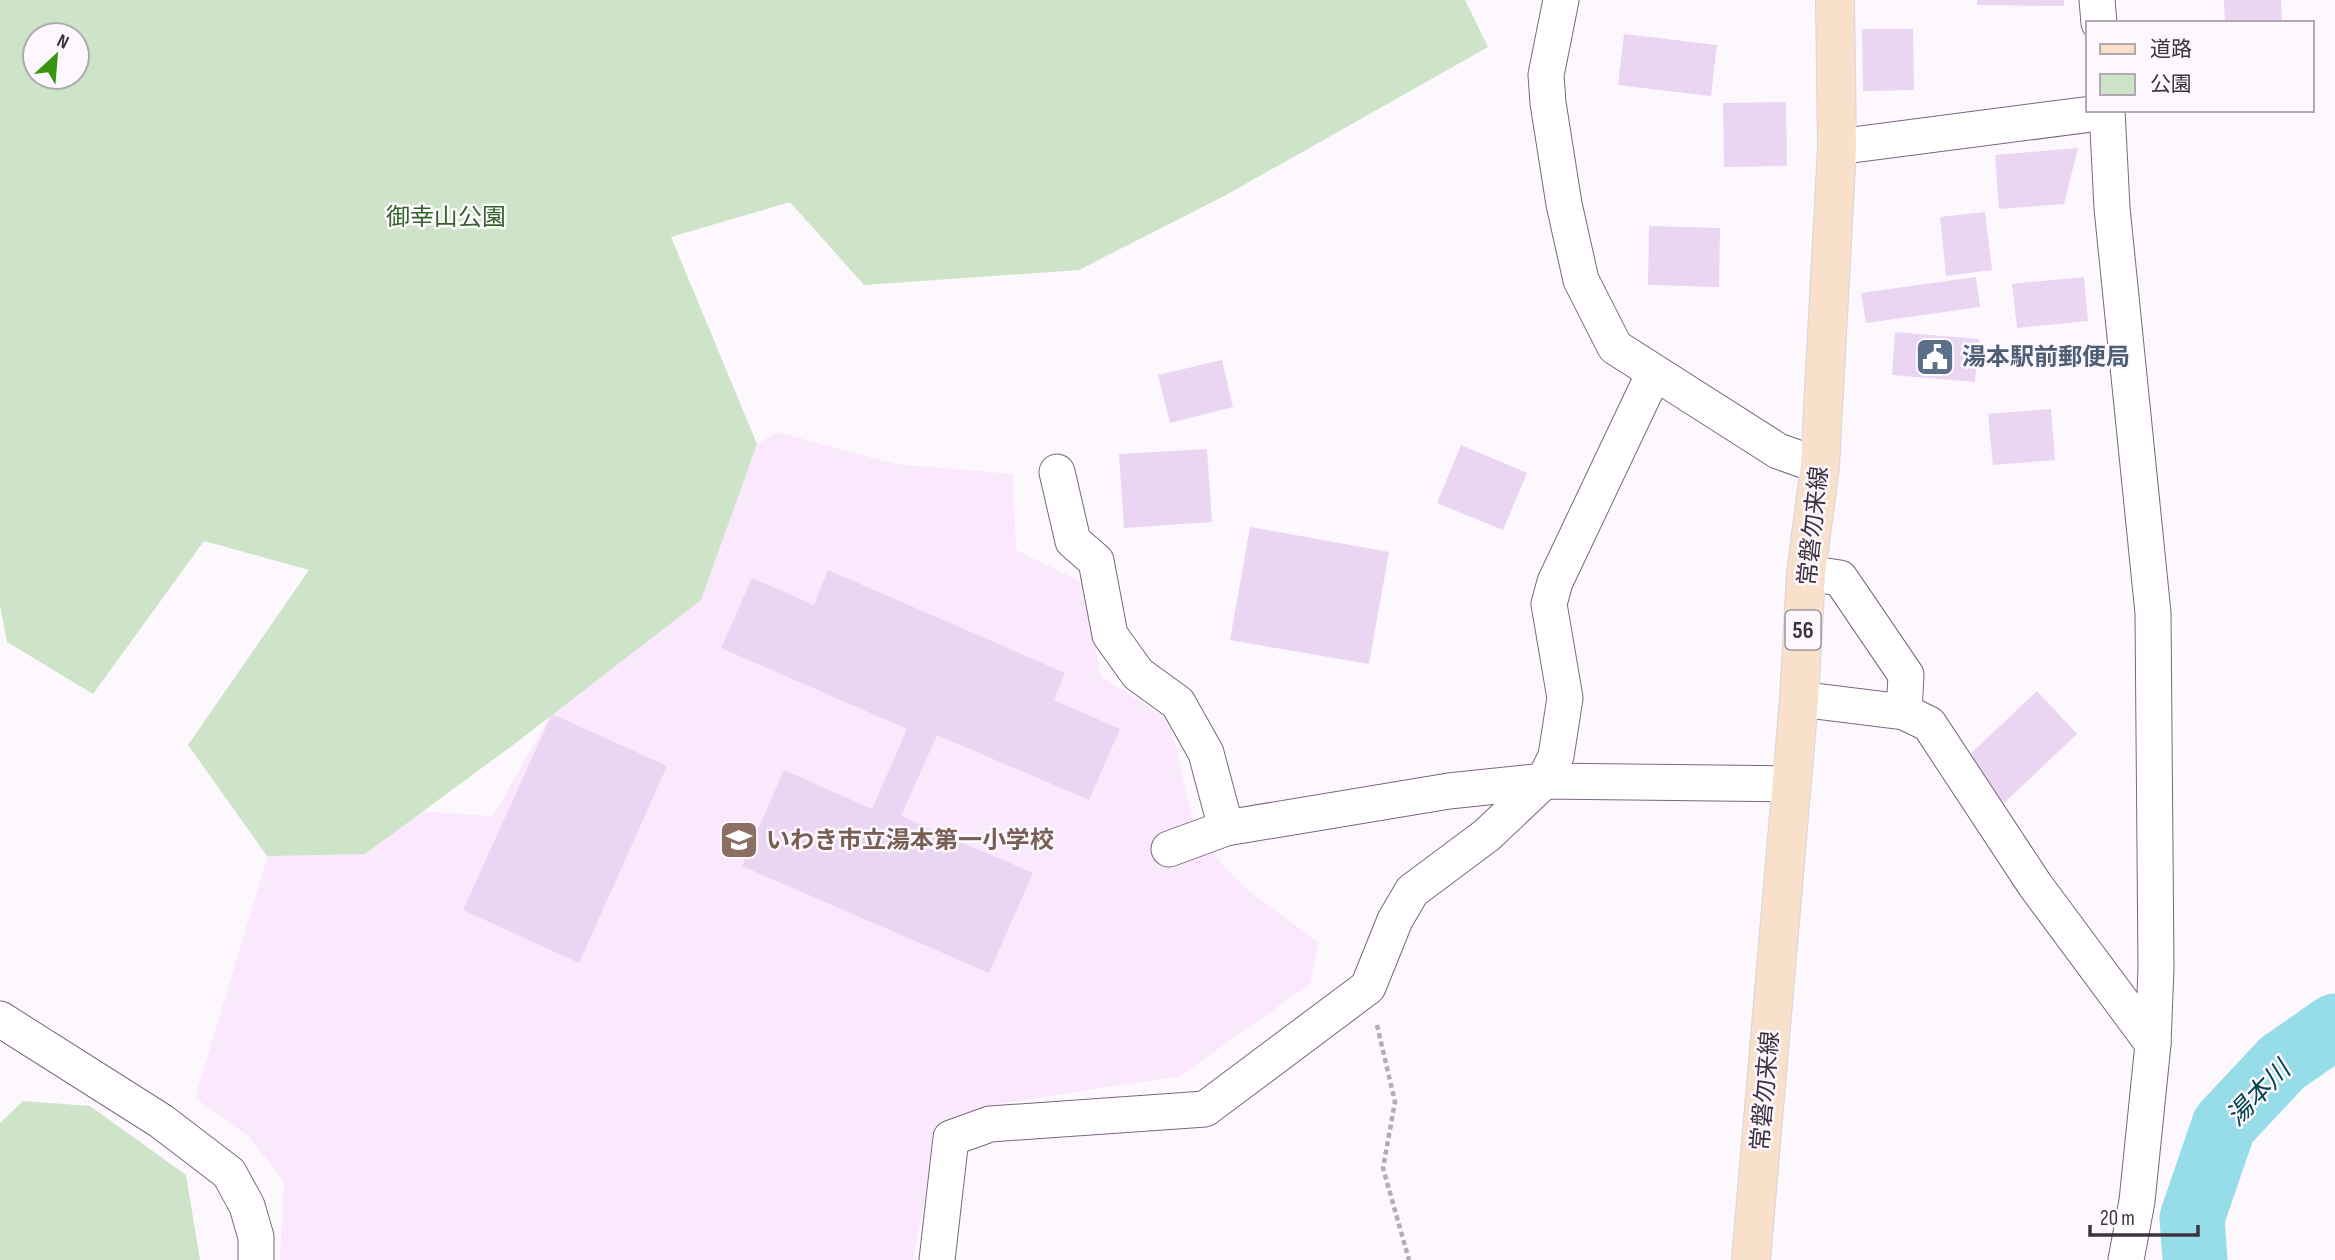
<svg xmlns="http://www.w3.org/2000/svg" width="2335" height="1260" viewBox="0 0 2335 1260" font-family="'Sofia Sans Condensed','Noto Sans JP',sans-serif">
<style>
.education{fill:#fae9fc}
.green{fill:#cde4c8;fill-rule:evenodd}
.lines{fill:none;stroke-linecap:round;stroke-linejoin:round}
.river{stroke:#97dde9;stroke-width:65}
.building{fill:#ead5f3}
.street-casing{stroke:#7b6680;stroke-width:37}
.primary-casing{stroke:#d8d6d9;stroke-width:40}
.path{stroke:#b3acb4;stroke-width:4.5;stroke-dasharray:5 3.5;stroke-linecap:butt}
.street{stroke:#fff;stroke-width:35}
.primary{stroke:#f8e0cb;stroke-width:38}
.labels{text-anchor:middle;stroke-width:5;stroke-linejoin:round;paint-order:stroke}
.shield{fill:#fdf8fe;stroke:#776e78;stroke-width:2}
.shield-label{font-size:23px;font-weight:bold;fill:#3d333f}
.park-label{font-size:24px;fill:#34632a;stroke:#fdf8fe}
.service-label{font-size:24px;font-weight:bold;fill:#4e5e75;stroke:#fdf8fe;text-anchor:start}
.street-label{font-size:24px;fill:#3d333f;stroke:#fdf8fe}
.education-label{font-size:24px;font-weight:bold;fill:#785e54;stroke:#fdf8fe;text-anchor:start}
.water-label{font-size:26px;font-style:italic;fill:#02454e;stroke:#fdf8fe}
</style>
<rect width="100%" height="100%" fill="#fdf8fe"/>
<path class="education" d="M777 432 895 464 1013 474 1016 550 1082 582 1101 676 1169 720 1194 823 1220 862 1249 891 1319 943 1310 984 1180 1076 991 1105 935 1132 931 1169 913 1260H280L284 1181 248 1136 195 1098 284 802 493 816 678 492Z"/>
<g class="green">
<path d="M0 0H1465L1488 47 1226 195 1079 270 864 285 790 202 671 237 757 444 701 600 517 742 365 854 267 856 188 745 309 570 204 541 93 694 7 642 0 605ZM35 35H77V77H35Z"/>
<path d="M23 1101 90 1106 186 1175 200 1260H0V1123Z"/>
</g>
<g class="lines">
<path class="river" d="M2195 1260 2192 1218 2224 1125 2282 1063 2335 1026"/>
</g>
<g class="building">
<path d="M1977 0H2064V6L1977 5Z"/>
<path d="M2224 0H2281L2282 23H2225Z"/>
<path d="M1862 29H1913L1914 90 1863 91Z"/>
<path d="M1624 34 1717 45 1711 96 1618 85Z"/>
<path d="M1786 102 1787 166 1724 167 1723 103Z"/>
<path d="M2078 148 2064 204 1999 209 1995 155Z"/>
<path d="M1985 212 1992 270 1946 276 1940 217Z"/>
<path d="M1649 226 1720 228 1719 287 1648 285Z"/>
<path d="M1976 277 1980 307 1866 323 1861 293Z"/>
<path d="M2084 277 2088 321 2017 328 2012 284Z"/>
<path d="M1895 332 1979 339 1975 382 1892 375Z"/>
<path d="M1222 360 1233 407 1170 423 1158 375Z"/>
<path d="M2051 409 2055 460 1993 465 1988 414Z"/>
<path d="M1461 445 1527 473 1503 530 1437 503Z"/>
<path d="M1207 449 1212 522 1124 528 1119 454Z"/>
<path d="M1250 527 1389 552 1369 664 1230 640Z"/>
<path d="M828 570 1065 673 1054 700 1120 729 1089 800 937 735 901 816 1033 873 989 973 742 866 784 770 872 809 907 729 721 648 752 578 814 605Z"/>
<path d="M2037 691 2077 734 2004 803 1964 760Z"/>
<path d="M552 714 667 766 579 963 463 910Z"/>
</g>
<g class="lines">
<g class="street-casing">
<g id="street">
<path d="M1561 0 1546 75 1548 103 1564 204 1581 280 1615 347 1778 451 1820 466"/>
<path d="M2097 0 2099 23"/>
<path d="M2107 110 2112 208 2153 613 2156 968 2153 1044 2137 1201 2126 1260"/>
<path d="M1837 147 2107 112"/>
<path d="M1057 472 1073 541 1096 561 1110 635 1138 674 1178 703 1206 753 1226 828"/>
<path d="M1806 573 1840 578 1906 675 1904 712"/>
<path d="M1799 699 1904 712 1929 724 2035 885 2153 1044"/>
<path d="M1169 849 1226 828 1449 791 1544 781 1791 784"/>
<path d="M0 1019 161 1121 229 1173 247 1206 256 1237V1260"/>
<path d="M937 1260 951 1138 990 1124 1205 1109 1368 987 1395 920 1412 891 1487 835 1544 781 1556 756 1565 698 1549 604 1555 582 1654 373"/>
</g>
</g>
<g class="primary-casing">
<path id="primary" d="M1751 1260 1799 699 1806 573 1820 466 1837 147 1835 0"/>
</g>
<path class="path" d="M1377 1025 1395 1102 1383 1168 1409 1260"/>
<use href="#street" class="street"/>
<use href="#primary" class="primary"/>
</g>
<defs>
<g id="civic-square" transform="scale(2.0125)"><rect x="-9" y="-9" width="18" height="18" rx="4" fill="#5c6f8a" stroke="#fdf8fe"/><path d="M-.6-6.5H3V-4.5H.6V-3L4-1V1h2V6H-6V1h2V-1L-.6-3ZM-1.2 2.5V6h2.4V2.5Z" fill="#fff"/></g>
<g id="school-square" transform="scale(2.0125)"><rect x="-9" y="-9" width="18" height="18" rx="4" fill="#8d6e63" stroke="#fdf8fe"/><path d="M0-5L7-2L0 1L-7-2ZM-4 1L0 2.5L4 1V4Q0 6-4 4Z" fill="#fff"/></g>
</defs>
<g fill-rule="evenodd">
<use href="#civic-square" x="1935" y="357"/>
<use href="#school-square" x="739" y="840"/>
</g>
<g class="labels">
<rect class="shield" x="1785.5" y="610.5" width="35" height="39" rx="5"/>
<g class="shield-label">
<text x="1803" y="638">56</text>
</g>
<g class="park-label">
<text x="446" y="225">御幸山公園</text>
</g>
<g class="service-label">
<text x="1962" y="365">湯本駅前郵便局</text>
</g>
<g class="street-label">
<text transform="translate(1813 526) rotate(-84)" y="8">常磐勿来線</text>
<text transform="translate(1765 1091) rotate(-85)" y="8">常磐勿来線</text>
</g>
<g class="education-label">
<text x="766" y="848">いわき市立湯本第一小学校</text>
</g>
<g class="water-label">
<text transform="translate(2258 1093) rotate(-46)" y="9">湯本川</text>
</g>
</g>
<rect x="2086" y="21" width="228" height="91" fill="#fdf8fe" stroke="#b0a9b2" stroke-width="2"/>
<rect x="2100" y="44" width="35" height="10" fill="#f8e0cb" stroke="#b0a9b2" stroke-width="2"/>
<text x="2150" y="56" font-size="21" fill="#3d333f">道路</text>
<rect x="2100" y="74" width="35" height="21" fill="#cde4c8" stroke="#b0a9b2" stroke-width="2"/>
<text x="2150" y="91" font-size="21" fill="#3d333f">公園</text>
<g transform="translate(56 56) rotate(26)"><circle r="33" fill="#fdf8fe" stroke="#b0a9b2" stroke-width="2"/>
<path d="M0-5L12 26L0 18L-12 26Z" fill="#389510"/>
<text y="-10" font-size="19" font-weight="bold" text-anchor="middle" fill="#3d333f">N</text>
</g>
<path d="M2090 1225v10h108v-10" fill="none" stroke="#3d333f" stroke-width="3.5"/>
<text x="2100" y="1225" font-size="21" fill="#3d333f" stroke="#fdf8fe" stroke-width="5" paint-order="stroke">20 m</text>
</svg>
